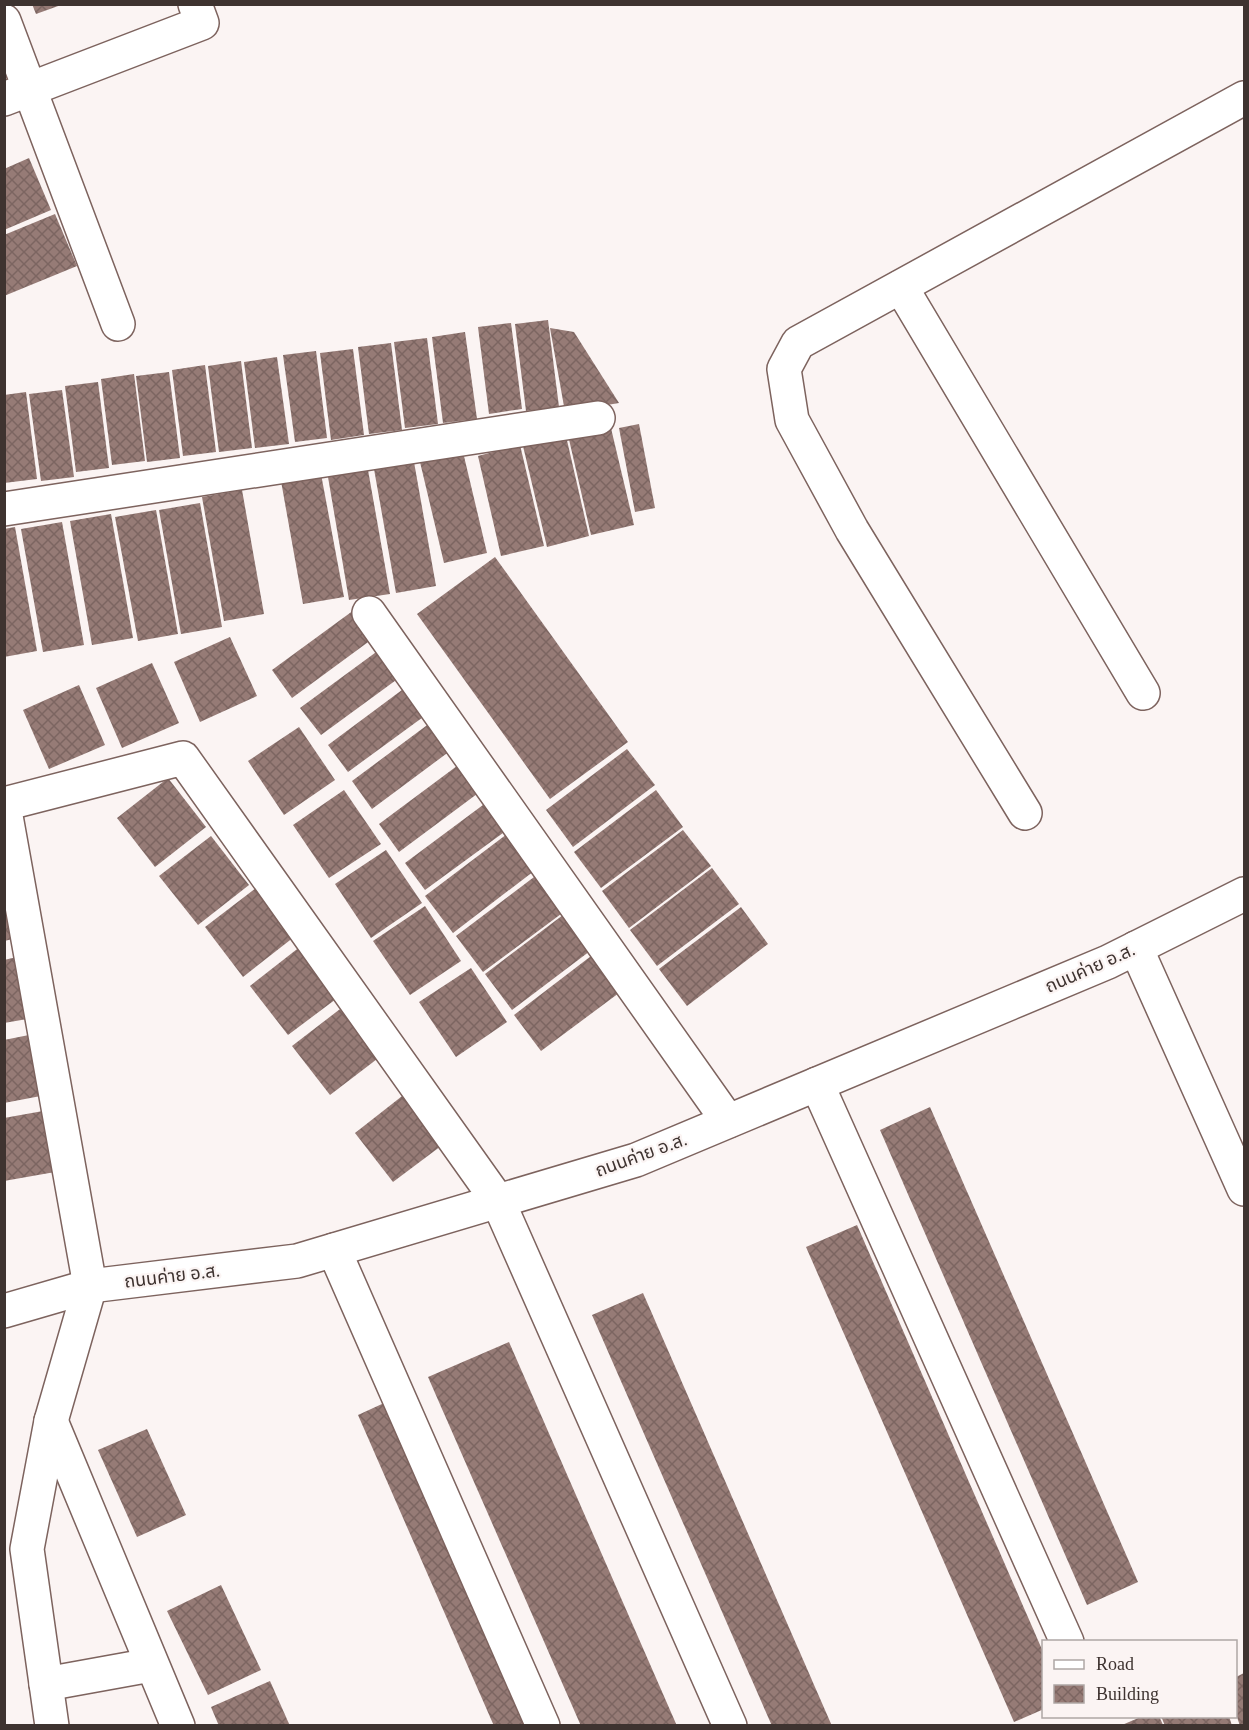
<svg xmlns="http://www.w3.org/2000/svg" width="1249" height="1730" viewBox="0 0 1249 1730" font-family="'Times New Roman','Noto Sans Thai',serif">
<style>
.building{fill:url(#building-cross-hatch)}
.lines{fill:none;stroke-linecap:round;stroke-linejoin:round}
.street-casing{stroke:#7d635e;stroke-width:36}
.secondary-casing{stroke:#7d635e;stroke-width:36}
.street{stroke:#fff;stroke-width:33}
.secondary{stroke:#fff;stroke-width:33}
.labels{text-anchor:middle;stroke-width:4.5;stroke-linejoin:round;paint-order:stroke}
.street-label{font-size:18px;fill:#3e3330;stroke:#fbf4f3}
</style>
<defs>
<pattern id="building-cross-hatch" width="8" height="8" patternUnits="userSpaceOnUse" patternTransform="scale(1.5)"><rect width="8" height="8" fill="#967b76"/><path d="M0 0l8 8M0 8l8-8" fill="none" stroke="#7c6561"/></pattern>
</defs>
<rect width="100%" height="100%" fill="#fbf4f3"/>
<g class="building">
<path d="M32 4H61V5L36 14Z"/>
<path d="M29 158 51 210 4 230V169Z"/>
<path d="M55 214 77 266 4 296V235Z"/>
<path d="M548 320 559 407 526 411 515 324Z"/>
<path d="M511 323 522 409 489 414 478 327Z"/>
<path d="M550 328 574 332 619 403 565 412Z"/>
<path d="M465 332 477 419 443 423 432 337Z"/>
<path d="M427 338 438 424 405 428 394 342Z"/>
<path d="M391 343 402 430 369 434 358 347Z"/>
<path d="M353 349 364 435 331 440 320 353Z"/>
<path d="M316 351 327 438 295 442 283 355Z"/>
<path d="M277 357 289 444 255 448 244 362Z"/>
<path d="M241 361 252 448 219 452 208 366Z"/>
<path d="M205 365 216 452 183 456 172 370Z"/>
<path d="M169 372 180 458 147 462 136 376Z"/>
<path d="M134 374 145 461 112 465 101 379Z"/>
<path d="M98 382 109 468 76 472 65 386Z"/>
<path d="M62 390 74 477 41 481 29 394Z"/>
<path d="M26 392 37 479 4 483V395Z"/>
<path d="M610 424 634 525 591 535 568 435Z"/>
<path d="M639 424 655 508 635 512 619 428Z"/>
<path d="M566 436 589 536 547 547 523 446Z"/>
<path d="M520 445 544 546 501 556 478 456Z"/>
<path d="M463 452 487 553 444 563 420 462Z"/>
<path d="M414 462 436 586 396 593 374 469Z"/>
<path d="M368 470 390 594 349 600 328 477Z"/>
<path d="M321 474 344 597 303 604 281 481Z"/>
<path d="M242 490 264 614 224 621 202 497Z"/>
<path d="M200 503 222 627 181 634 159 510Z"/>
<path d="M156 510 178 634 138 641 115 517Z"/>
<path d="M111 514 133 638 92 645 70 521Z"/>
<path d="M62 522 84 645 43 652 21 529Z"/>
<path d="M15 527 37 651 4 657V529Z"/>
<path d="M495 557 628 742 550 799 417 614Z"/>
<path d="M354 610 375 637 292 698 272 670Z"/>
<path d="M230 637 257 696 200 722 174 662Z"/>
<path d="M383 647 403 675 321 735 300 708Z"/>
<path d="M152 663 179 723 122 748 96 688Z"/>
<path d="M410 684 430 712 348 772 328 745Z"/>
<path d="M79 685 105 745 49 769 23 710Z"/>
<path d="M434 720 454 748 372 809 352 781Z"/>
<path d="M299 727 335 780 284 815 248 761Z"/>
<path d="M627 749 655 785 573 847 546 810Z"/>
<path d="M461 763 481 791 399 852 379 824Z"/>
<path d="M168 778 206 827 155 867 117 818Z"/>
<path d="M344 790 381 844 329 878 293 825Z"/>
<path d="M656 790 683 827 601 888 574 852Z"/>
<path d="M487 802 507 830 425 890 405 863Z"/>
<path d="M683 830 711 866 629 928 602 891Z"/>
<path d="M507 834 534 871 453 933 425 896Z"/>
<path d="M211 836 249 885 198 925 159 876Z"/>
<path d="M386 850 422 903 371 938 335 884Z"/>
<path d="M712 868 739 904 657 966 630 930Z"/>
<path d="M538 874 565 911 483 972 456 936Z"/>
<path d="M256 888 294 937 243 977 205 927Z"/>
<path d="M4 900 13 939 4 941Z"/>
<path d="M425 906 461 961 410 995 373 941Z"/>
<path d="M741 907 768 944 687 1006 659 969Z"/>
<path d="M567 912 594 948 512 1010 485 974Z"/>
<path d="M301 946 340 996 288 1035 250 986Z"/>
<path d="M595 953 623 990 541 1051 514 1015Z"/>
<path d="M21 956 33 1018 4 1023V960Z"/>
<path d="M471 968 507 1022 456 1057 419 1002Z"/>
<path d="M344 1006 381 1056 330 1095 292 1046Z"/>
<path d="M34 1034 46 1095 4 1103V1040Z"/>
<path d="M406 1093 445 1143 393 1182 355 1133Z"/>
<path d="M930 1107 1138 1582 1087 1605 880 1130Z"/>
<path d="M43 1111 55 1172 4 1181V1118Z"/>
<path d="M857 1225 1044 1654V1709L1014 1722 806 1247Z"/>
<path d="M643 1293 832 1726H772L592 1315Z"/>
<path d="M509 1342 677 1726H581L428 1377Z"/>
<path d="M408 1392 554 1726H494L358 1415Z"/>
<path d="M147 1429 186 1515 137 1537 98 1450Z"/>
<path d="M221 1585 261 1670 208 1695 167 1611Z"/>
<path d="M1244 1673V1726H1240L1236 1714V1677Z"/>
<path d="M270 1681 290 1726H219L211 1707Z"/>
<path d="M1143 1716H1159L1163 1725H1122Z"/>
<path d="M1161 1716H1229L1232 1726H1165Z"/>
</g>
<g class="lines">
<g class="street-casing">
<g id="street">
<path d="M4 21 118 324"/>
<path d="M4 99 202 23 195 4"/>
<path d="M901 287 1143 693"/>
<path d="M4 509 598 418"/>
<path d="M369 613 728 1121"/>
<path d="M4 804 183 758 498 1201 730 1726"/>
<path d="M4 805 90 1286 51 1421 27 1549 52 1726"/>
<path d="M1025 813 852 530 792 420 784 369 798 343 1244 98"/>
<path d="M1136 948 1244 1189"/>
<path d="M817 1084 1067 1642"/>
<path d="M334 1250 543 1726"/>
<path d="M51 1421 178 1726"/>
<path d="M46 1684 151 1665"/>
</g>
</g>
<g class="secondary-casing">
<path id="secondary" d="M4 1311 90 1286 297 1261 636 1160 1108 962 1244 894"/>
</g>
<use href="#street" class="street"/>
<use href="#secondary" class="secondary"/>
</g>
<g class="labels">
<g class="street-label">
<text transform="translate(1090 968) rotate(-24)" y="6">ถนนค่าย อ.ส.</text>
<text transform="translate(641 1155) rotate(-20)" y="6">ถนนค่าย อ.ส.</text>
<text transform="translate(172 1276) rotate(-7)" y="6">ถนนค่าย อ.ส.</text>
</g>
</g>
<rect width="1249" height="1730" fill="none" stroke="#3e3330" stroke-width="12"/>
<rect x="1042" y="1640" width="195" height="78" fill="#fbf4f3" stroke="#afa7a5" stroke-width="1.5"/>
<rect x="1054" y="1660" width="30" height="9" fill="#ffffff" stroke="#afa7a5" stroke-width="1.5"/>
<text x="1096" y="1670" font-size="18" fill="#3e3330">Road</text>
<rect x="1054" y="1685" width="30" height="18" fill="url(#building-cross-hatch)" stroke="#afa7a5" stroke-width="1.5"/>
<text x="1096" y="1700" font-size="18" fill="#3e3330">Building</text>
</svg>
